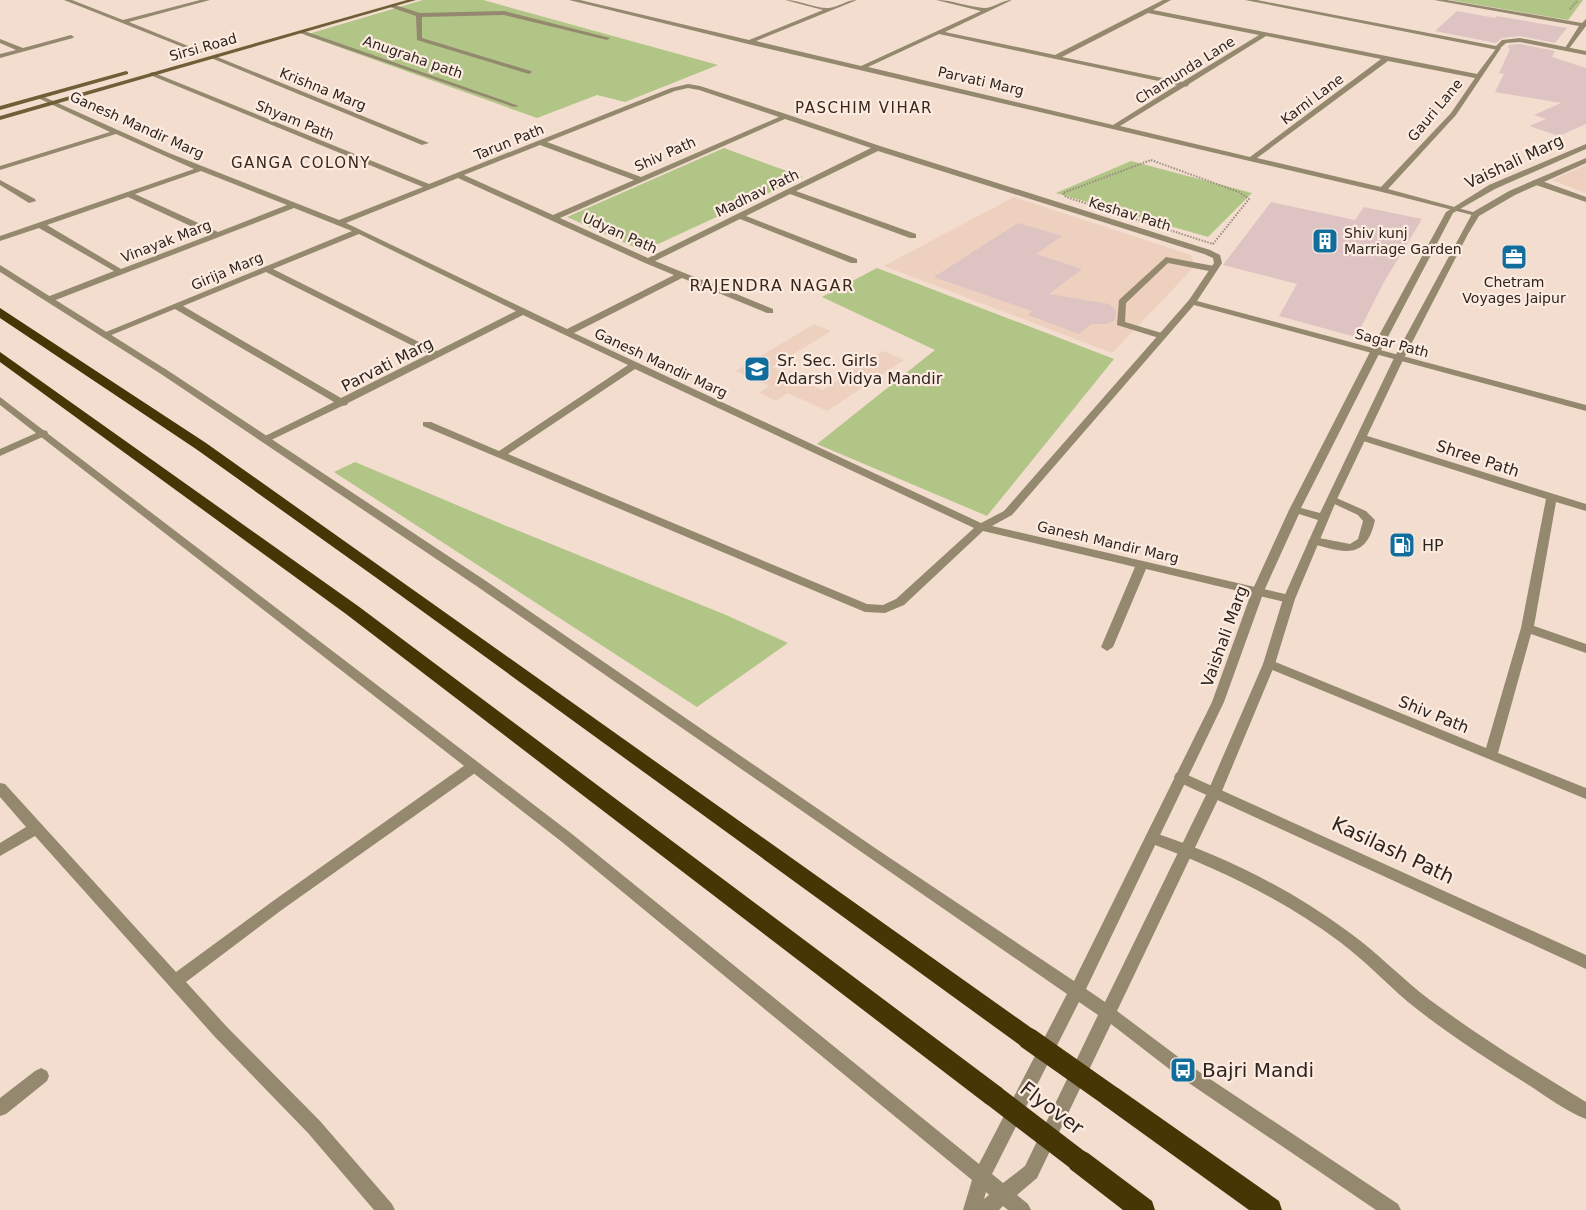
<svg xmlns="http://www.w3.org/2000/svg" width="1586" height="1210" viewBox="0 0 1586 1210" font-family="'DejaVu Sans',sans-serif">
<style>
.built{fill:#edd0be}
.green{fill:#b0c586}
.building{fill:#dec3c3}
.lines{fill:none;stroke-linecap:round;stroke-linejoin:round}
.path{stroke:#9c8c82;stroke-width:2;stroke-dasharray:1.5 1.5;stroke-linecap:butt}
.service{fill:#94896f;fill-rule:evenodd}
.minor{fill:#94896f;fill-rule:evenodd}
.tertiary{fill:#94896f;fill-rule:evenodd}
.secondary{fill:#6f5f37;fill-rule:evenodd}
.trunk{fill:#463606;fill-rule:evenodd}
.trunk-bridge{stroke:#463606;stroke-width:22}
.labels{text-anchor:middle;stroke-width:4.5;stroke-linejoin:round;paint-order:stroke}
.far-street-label{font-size:14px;fill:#2d2520;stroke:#fdebe0}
.far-poi-label{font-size:14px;fill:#2d2520;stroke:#fdebe0;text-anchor:start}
.far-neighbourhood-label{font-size:15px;letter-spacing:1.5px;fill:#38271d;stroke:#fdebe0}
.street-label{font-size:16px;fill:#2d2520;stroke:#fdebe0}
.far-quarter-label{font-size:16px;letter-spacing:1.5px;fill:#38271d;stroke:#fdebe0}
.poi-label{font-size:16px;fill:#2d2520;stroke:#fdebe0;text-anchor:start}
.near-street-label{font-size:20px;fill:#2d2520;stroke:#fdebe0}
.near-poi-label{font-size:20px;fill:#2d2520;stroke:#fdebe0;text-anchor:start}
</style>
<rect width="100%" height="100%" fill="#f3ddcf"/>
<g class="built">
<path d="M1586 165V193L1552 180Z"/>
<path d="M1014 197 1191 255 1195 266 1112 353 884 266Z"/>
<path d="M814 324 831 331 772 367 822 390 883 351 904 360 827 411 788 393 776 401 759 393 769 386 736 371Z"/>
</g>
<g class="green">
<path d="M423 0H483L718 65 625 102 597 95 537 118 305 35Z"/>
<path d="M1450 0H1583L1568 20Z"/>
<path d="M724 148 803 177 643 251 567 217Z"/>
<path d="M1131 161 1252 193 1208 237 1056 193Z"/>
<path d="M877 268 1114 359 987 516 817 444 935 350 822 297Z"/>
<path d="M355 462 504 525 726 615 788 643 697 707 334 472Z"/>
</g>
<g class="building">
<path d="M1457 11 1495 18 1497 16 1567 28 1555 43 1520 36 1502 38 1496 43 1435 31Z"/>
<path d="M1520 44 1555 51 1552 57 1586 68V124L1559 136 1529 126 1546 119 1534 115 1561 103 1495 92 1504 74 1499 73 1510 49 1508 48 1509 45Z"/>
<path d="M1271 202 1355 220 1364 207 1422 219 1384 282 1356 337 1279 316 1297 284 1223 265Z"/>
<path d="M1018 223 1062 236 1036 254 1082 269 1049 294 1109 304 1116 310 1115 320 1107 324H1091L1079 334 1028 315 1032 311 934 277Z"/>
</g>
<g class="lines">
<g class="path">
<path d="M1570 9 1578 0"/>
<path d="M1151 160 1239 192 1249 199 1213 244 1066 197 1063 193Z"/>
</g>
<g class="service">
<path d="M392 4 420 13 504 11 610 38 607 40 504 15 422 17V38L531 71 532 72 529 74 417 40 416 16 390 7Z"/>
<path d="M1166 257 1214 266 1218 269 1214 272 1168 263 1126 303 1125 322 1165 334V338H1159L1117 325 1119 300Z"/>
<path d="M1332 496 1366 511 1375 520C1366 562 1342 552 1310 543L1308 541 1314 537 1350 544 1358 539 1363 521 1358 515 1328 501 1327 499Z"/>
</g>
<g class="minor">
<path d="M64 0H72L123 20 200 0H210L129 22 203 52 198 53Z"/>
<path d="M569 0H580L749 40 823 10 785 0C799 0 817 9 829 8 839 7 846 0 857 0L756 41 861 66 981 11 936 0C953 0 968 7 984 8 994 8 1002 0 1012 0L945 32 1055 55 1163 0H1171L1153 10 1477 74 1498 46 1501 48 1456 115 1388 189 1480 214 1476 216 1382 192 748 44ZM1148 13 1259 35 1182 82 1062 57ZM939 34 1177 85 1113 125 868 67ZM1266 36 1381 59 1250 157 1120 126 1184 87 1188 86 1189 84ZM1388 61 1475 78 1451 113 1381 187 1257 158Z"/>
<path d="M1434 0H1447L1582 23 1586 19V26L1568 50 1565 48 1579 26Z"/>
<path d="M300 31H304L519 106 514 107 300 33Z"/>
<path d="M71 35 74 37 73 38 0 58V54L16 50 0 43V39L23 48Z"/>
<path d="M211 56H215L429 143 422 145 211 58Z"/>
<path d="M152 72 429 184 671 88 688 84 700 86 789 115 880 146 1210 250 1220 255 1222 263 1197 301 1586 405V411L1194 305 1012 515 992 526 1289 595 1295 599 1293 602 1289 603 1146 569 1113 647 1107 651 1101 647 1135 567 983 531 904 605 885 613 865 612 423 426V422H431L499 451 628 365 523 315 348 403 347 405 342 406 265 443 260 440 261 438 334 402 175 309 109 336 106 337 101 334 352 231 294 208 53 301H47V297L114 271 39 228 0 241V236L194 169 116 134 0 170V166L110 132 38 98V96H42L169 153 339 220 423 187 150 75 149 74ZM688 88 699 90 779 117 641 177 547 142 675 91ZM785 119 871 148 648 258 560 218ZM540 145 634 180 553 215 464 175ZM878 151 1204 254 1213 258 1214 263 1189 300 1004 511 981 523 574 333 682 278 767 313H773V309L655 261 740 219 851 263H857V259L746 216 790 194 910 238H916V234L796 191ZM201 171 287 205 218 232 135 194ZM458 178 645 263 674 275 567 329 346 223ZM128 197 210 235 121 269 47 225ZM359 234 516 311 437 351 273 269ZM266 272 429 354 341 398 183 306ZM635 369 974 528 896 599 883 605 867 604 508 454Z"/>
<path d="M0 180 35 199 36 201 29 203 0 185Z"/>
<path d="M1533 180H1539L1586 197V202L1533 184Z"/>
<path d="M43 430 47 431 48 433 47 435 0 456V449Z"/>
<path d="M1361 434 1586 504V511L1556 502 1534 626 1586 644V653L1531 634 1498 753 1586 788V799L1265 667 1263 664 1265 661H1273L1486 748 1521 628 1546 499 1357 439 1356 437Z"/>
<path d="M473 762 478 763 480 767 478 771 283 909 186 982 227 1027 320 1121 392 1204 395 1210H374L308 1133 215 1037 35 836 0 856V843L26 827 0 797V783L5 784 176 972 273 901 468 763Z"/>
<path d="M1181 772 1586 955V969L1176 781 1174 777 1176 773Z"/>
<path d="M1152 832C1222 855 1291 889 1350 933 1378 953 1402 979 1430 1000 1480 1037 1533 1070 1586 1102V1119C1565 1111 1546 1096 1527 1084 1487 1059 1445 1032 1408 1002 1385 982 1364 960 1340 942 1281 898 1215 867 1147 842L1145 838 1147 834Z"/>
<path d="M41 1068 47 1071 49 1076 47 1081 6 1114 0 1116V1098L35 1071Z"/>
</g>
<g class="tertiary">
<path d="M1245 0H1257L1496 46 1502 40 1520 38 1586 51V55L1520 42 1506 43 1498 50Z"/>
<path d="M1586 144V149L1495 189 1453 213 1380 352 1301 508 1320 513 1394 358 1473 212 1509 191 1586 158V163L1515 195 1479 216 1468 234 1404 358 1337 499 1295 599 1275 664 1222 791 1117 1011 1189 1065 1398 1204 1401 1210H1376L1177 1075 1111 1024 1037 1178 1017 1195 1028 1204 1031 1210H1008L1003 1206 999 1210H963L972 1180 562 842 0 405V397L572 834 979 1164 1067 994 475 585 161 374 0 272V265L167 370 483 579 875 848 1074 981 1212 702 1252 591 1289 510 1370 352 1446 212 1489 185ZM1299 514 1318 520 1283 599 1263 664 1208 791 1105 1002 1086 989 1224 702 1264 591ZM1079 1002 1098 1015 1025 1166 1003 1183 992 1174ZM986 1192 989 1195 984 1199Z"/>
</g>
<g class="secondary">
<path d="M407 0H416L0 120V116Z"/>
<path d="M126 71 128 72V74L0 110V106Z"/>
</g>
<g class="trunk">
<path d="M0 308 206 443 1037 1032 1040 1039 1037 1046 1029 1049 1021 1046 378 579 196 449 0 318Z"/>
<path d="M0 352 358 606 1002 1088 1006 1096 1002 1104 994 1107 986 1104 346 614 0 362Z"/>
<path d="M1110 1085 1118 1088 1279 1201 1282 1210H1249L1102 1104 1098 1096 1102 1088Z"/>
<path d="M1079 1149 1088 1153 1152 1201 1155 1210H1123L1070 1169 1067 1161 1070 1153Z"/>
</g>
<g class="trunk-bridge">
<path d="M1029 1039 1110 1096"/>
<path d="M994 1096 1079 1161"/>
</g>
</g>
<defs>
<g id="building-square" transform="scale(1.35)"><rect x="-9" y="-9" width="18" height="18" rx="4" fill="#116d9c" stroke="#fdebe0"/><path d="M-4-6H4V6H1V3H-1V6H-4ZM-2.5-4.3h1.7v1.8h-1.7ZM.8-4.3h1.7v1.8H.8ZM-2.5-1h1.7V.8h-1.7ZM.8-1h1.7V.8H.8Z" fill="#fff"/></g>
<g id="office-square" transform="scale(1.35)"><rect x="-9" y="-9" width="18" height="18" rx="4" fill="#116d9c" stroke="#fdebe0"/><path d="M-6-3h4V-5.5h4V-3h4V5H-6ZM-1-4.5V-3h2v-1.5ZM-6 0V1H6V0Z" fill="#fff"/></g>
<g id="school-square" transform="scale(1.35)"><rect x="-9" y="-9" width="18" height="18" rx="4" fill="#116d9c" stroke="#fdebe0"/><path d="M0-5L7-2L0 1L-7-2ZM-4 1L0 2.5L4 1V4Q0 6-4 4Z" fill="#fff"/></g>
<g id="fuel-square" transform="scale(1.35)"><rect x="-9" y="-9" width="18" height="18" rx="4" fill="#116d9c" stroke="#fdebe0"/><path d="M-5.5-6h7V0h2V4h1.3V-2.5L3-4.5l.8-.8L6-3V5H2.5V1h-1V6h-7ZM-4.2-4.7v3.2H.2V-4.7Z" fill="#fff"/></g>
<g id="bus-square" transform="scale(1.35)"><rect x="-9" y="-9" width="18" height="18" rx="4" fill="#116d9c" stroke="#fdebe0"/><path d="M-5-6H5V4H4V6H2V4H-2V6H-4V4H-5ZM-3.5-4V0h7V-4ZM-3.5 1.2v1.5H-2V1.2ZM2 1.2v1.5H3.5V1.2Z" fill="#fff"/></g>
</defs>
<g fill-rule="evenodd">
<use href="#building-square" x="1325" y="241"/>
<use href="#office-square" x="1514" y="257"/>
<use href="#school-square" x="757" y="369"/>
<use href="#fuel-square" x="1402" y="545"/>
<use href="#bus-square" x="1183" y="1070"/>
</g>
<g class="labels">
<g class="far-street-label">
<text transform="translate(203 47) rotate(-16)" y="5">Sirsi Road</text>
<text transform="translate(413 57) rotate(19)" y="5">Anugraha path</text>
<text transform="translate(1185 70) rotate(-32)" y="5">Chamunda Lane</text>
<text transform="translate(981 81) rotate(13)" y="5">Parvati Marg</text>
<text transform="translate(323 89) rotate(22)" y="5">Krishna Marg</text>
<text transform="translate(1312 99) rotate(-37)" y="5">Karni Lane</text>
<text transform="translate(1435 110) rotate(-50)" y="5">Gauri Lane</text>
<text transform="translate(295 120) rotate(22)" y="5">Shyam Path</text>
<text transform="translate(137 125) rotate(24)" y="5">Ganesh Mandir Marg</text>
<text transform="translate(509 142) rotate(-22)" y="5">Tarun Path</text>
<text transform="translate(665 154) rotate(-24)" y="5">Shiv Path</text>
<text transform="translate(757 193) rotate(-26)" y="5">Madhav Path</text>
<text transform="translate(1130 214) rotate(17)" y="5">Keshav Path</text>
<text transform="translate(620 233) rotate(24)" y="5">Udyan Path</text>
<text transform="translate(166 241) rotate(-21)" y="5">Vinayak Marg</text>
<text transform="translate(227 271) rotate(-23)" y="5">Girija Marg</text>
<text transform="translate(1392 343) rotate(15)" y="5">Sagar Path</text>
<text transform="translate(661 363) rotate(25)" y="5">Ganesh Mandir Marg</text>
<text transform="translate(1108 542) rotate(13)" y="5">Ganesh Mandir Marg</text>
</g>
<g class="far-poi-label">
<text x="1344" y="238">Shiv kunj<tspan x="1344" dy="16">Marriage Garden</tspan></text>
<text x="1514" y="287" text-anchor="middle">Chetram<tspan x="1514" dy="16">Voyages Jaipur</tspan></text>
</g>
<g class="far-neighbourhood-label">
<text x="864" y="113">PASCHIM VIHAR</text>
<text x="301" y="168">GANGA COLONY</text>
</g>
<g class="street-label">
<text transform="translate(1514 161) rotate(-25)" y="6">Vaishali Marg</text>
<text transform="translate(387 364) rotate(-27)" y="6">Parvati Marg</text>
<text transform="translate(1478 458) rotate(18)" y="6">Shree Path</text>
<text transform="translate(1224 636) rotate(-70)" y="6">Vaishali Marg</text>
<text transform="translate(1434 714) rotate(22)" y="6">Shiv Path</text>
</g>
<g class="far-quarter-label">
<text x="772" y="291">RAJENDRA NAGAR</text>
</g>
<g class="poi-label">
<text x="777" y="366">Sr. Sec. Girls<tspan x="777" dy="18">Adarsh Vidya Mandir</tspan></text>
<text x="1422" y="551">HP</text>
</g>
<g class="near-street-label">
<text transform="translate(1393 850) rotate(25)" y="7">Kasilash Path</text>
<text transform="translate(1052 1108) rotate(37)" y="7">Flyover</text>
</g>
<g class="near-poi-label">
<text x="1202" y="1077">Bajri Mandi</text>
</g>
</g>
</svg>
